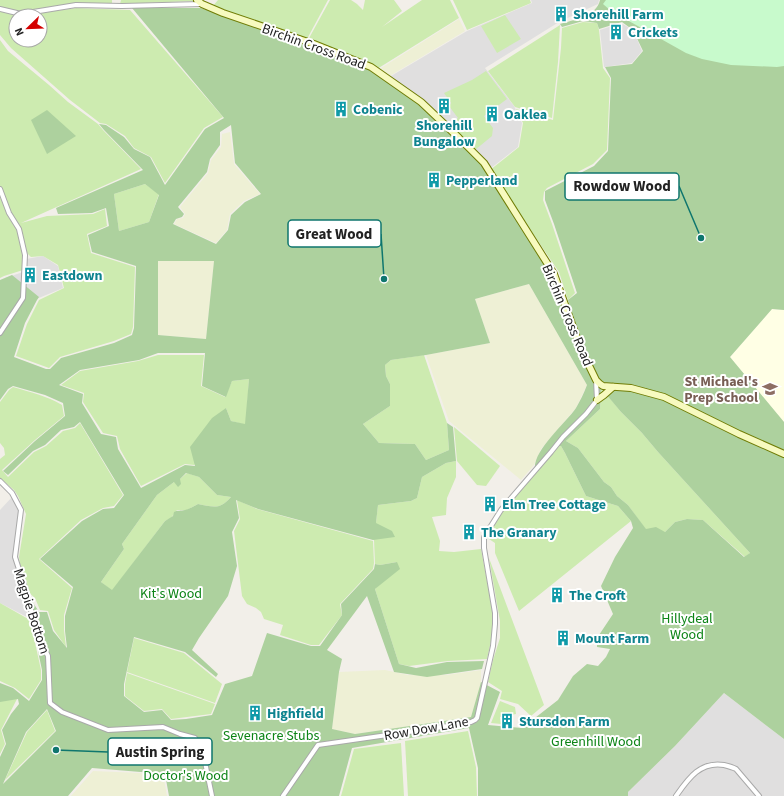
<svg xmlns="http://www.w3.org/2000/svg" width="784" height="796" viewBox="0 0 784 796" font-family="'Source Sans 3',sans-serif">
<style>
.residential{fill:#e0dfdf}
.education{fill:#ffffe5}
.farmland{fill:#eef0d5}
.grass{fill:#cdebb0;fill-rule:evenodd}
.forest{fill:#add19e;fill-rule:evenodd}
.park{fill:#c8facc}
.lines{fill:none;stroke-linecap:round;stroke-linejoin:round}
.street-casing{stroke:#a9a9a9;stroke-width:6}
.secondary-casing{stroke:#707d05;stroke-width:8}
.street{stroke:#fff;stroke-width:4}
.secondary{stroke:#f7fabf;stroke-width:6}
.labels{text-anchor:middle;stroke-width:4;stroke-linejoin:round;paint-order:stroke}
.culture-label{font-size:14px;font-weight:bold;fill:#0d838f;stroke:#fff;text-anchor:start}
.street-label{font-size:14px;fill:#222;stroke:#fff}
.education-label{font-size:14px;font-weight:bold;fill:#785e54;stroke:#fff;text-anchor:end}
.park-label{font-size:14px;fill:#0c8416;stroke:#fff}
.leader{fill:none;stroke:#0f766e;stroke-width:1.5}
.callout-dot{fill:#0f766e;stroke:#fff;stroke-width:1.5}
.callout{fill:#fff;stroke:#0f766e;stroke-width:1.5}
.callout-label{font-size:15px;text-anchor:middle;font-weight:bold;fill:#222}
</style>
<rect width="100%" height="100%" fill="#f2efe9"/>
<g class="residential">
<path d="M531 0H599L598 4 559 22 485 68 514 106 522 123 518 147 482 175 314 116 391 76 467 31 532 3Z"/>
<path d="M621 23 633 30 642 51 632 63 604 67 600 30Z"/>
<path d="M43 256 58 266 63 288 34 300 5 278 26 271V259Z"/>
<path d="M13 496 20 510 15 556 28 603 27 617 0 603V510Z"/>
<path d="M724 693 784 739V796H628V792L675 746Z"/>
</g>
<path class="education" d="M772 309 784 310V422L730 357Z"/>
<g class="farmland">
<path d="M459 19 465 31 388 77 378 70Z"/>
<path d="M230 132 234 164 260 194 244 201 230 214 227 230 216 243 174 224 177 219 183 218 185 214 180 207 208 173 211 160 221 147 222 134Z"/>
<path d="M158 261H214L206 339 158 335Z"/>
<path d="M529 284 587 385 576 408 541 449 534 465 521 480 449 421 426 355 490 343 475 299Z"/>
<path d="M385 670 408 675H446L481 670V682L471 717 355 734 332 729 339 672Z"/>
<path d="M93 771 163 774 167 796H71Z"/>
</g>
<g class="grass">
<path d="M0 0H112V3H75L24 12 0 7Z"/>
<path d="M121 0H192L194 1 120 4Z"/>
<path d="M218 0H328L307 39 212 7Z"/>
<path d="M330 0H351L357 4 363 10 365 0H394L402 11 382 27 422 0H450L459 18 377 69 308 40Z"/>
<path d="M453 0H530L531 3 467 30Z"/>
<path d="M76 8 130 10 223 117 204 128 165 183 151 157 134 148 125 136 106 124 100 123 70 100 11 48 0 35V11L20 16ZM16 16H40V40H16Z"/>
<path d="M505 15 521 39 497 53 481 26Z"/>
<path d="M583 22 597 23 599 30 603 68 610 78 607 150 593 164 547 188 544 192 543 200 552 224 575 293 568 300 559 272 490 170 519 147 523 123 516 109 553 120 561 48 562 28Z"/>
<path d="M560 25 558 62 552 118 515 107 488 71Z"/>
<path d="M0 40 8 51 49 85 68 102 98 124 103 130 141 169 21 223 47 216 93 214 105 209 107 226 87 234 91 253 135 267 133 327 131 334 114 341 60 357 49 368 16 356 27 324 39 300 64 288 58 265 43 256 31 257 27 253 20 227 19 224 17 225 10 212 0 186Z"/>
<path d="M486 71 507 99 484 116 493 128 492 136 475 150 449 125 458 118 449 106 451 103 444 93 472 80Z"/>
<path d="M145 184 159 194 149 222 119 231 114 194Z"/>
<path d="M0 197 7 214 17 230 24 255 23 270 4 276 0 278Z"/>
<path d="M158 355H204L201 386 225 397 232 381 249 379 246 425 231 421 226 408 217 448 194 465 185 464 141 486 120 449 117 436 103 433 83 402 84 393 61 385 80 371 138 361Z"/>
<path d="M424 355 447 423 449 450 426 460 415 444 379 443 363 424 390 406V384L386 376 385 365 391 360Z"/>
<path d="M13 387C30 392 47 396 62 405L64 416 35 440 2 470 8 477 34 452 46 446 63 431 75 428 80 423 123 495 114 506 103 508 81 520 39 559 72 588 64 615V630L66 647 54 630 48 611 40 610 35 598 27 591 22 576 19 557 26 514 18 496 14 490 0 478V459L5 455 4 448 0 443V402L9 390Z"/>
<path d="M601 387 621 412 642 433 658 452 750 553 745 557 703 520 687 519 675 522 665 532 646 530 628 505 617 496 611 487 604 482 578 448 566 441 600 409Z"/>
<path d="M454 427 500 466 486 486 477 485 457 461Z"/>
<path d="M558 446H561L565 453 586 496 618 506 631 521 519 611 495 553V543L486 537C506 504 532 474 558 446Z"/>
<path d="M456 461V477L447 498 446 515 432 517 440 541 439 551 454 552 481 549 495 624 487 659 448 661 409 666 399 664 375 589 397 562 380 565 375 564 374 540 378 505 411 501 417 498 422 477 446 463Z"/>
<path d="M187 473 199 477 217 495 231 497C220 510 213 507 198 504L187 510H177L171 518 165 521 112 591 101 582 124 549 122 544 157 495 174 482 180 479Z"/>
<path d="M237 500 257 509 373 541 374 563 373 569 340 604 342 615 319 645H311L280 635 283 625 264 619 261 612 256 608 247 604 242 596 234 531 240 519Z"/>
<path d="M489 558 544 705 531 716 518 704 500 699 502 691 488 682 493 660 500 638V621Z"/>
<path d="M0 603 30 620 41 670V680L29 699 15 688 0 681Z"/>
<path d="M134 638 184 653 222 684 215 703 127 672Z"/>
<path d="M127 673 215 704 211 714 171 719 162 709 144 711 125 696V684Z"/>
<path d="M0 690 17 699 1 730 5 744 0 754Z"/>
<path d="M500 701 515 707 516 714 500 717 501 724 491 723Z"/>
<path d="M47 710 55 731 5 780 27 732Z"/>
<path d="M468 731 476 767 477 796H408L405 741Z"/>
<path d="M401 743 404 796H341L354 749Z"/>
</g>
<g class="forest">
<path d="M600 0H784V310L772 309 730 357 784 422V739L724 693 675 746 628 792V796H478V768L469 728 352 748 339 796H169L165 774 92 768 68 796H0V757L6 744 2 730 11 714 19 704 18 699 0 702V683L13 688 29 701 42 680V670L29 609 32 601 39 612H47L53 631 67 648 65 631V616L73 587 40 559 82 521 103 509 114 508 124 495 80 422 74 427 61 430 45 445 33 451 8 475 3 471 35 441 65 416 63 403 45 395 13 386 8 389 0 400V280L12 275 39 297 37 300 25 323 14 357 46 369H50L61 358 114 343 132 335 134 328 136 266 92 252 88 235 109 226 106 208 92 213 58 214 56 208 143 170 104 130 99 124 106 125 124 137 134 149 150 157 165 185 205 129 224 118 132 8H201L314 45 370 67 420 104 481 163 555 273 581 344 568 300 577 293 554 224 545 200V191L594 166 608 151 611 78 605 67 632 64 643 51 633 30 622 22 599 29 597 23 583 21 562 27 560 24C573 20 597 16 600 0ZM231 125 235 163 261 194 245 202 231 215 228 230 216 244 173 224 176 219 182 217 184 214 178 207 207 172 210 159 220 145V132ZM145 184 159 195 149 222 119 231 114 194ZM158 261H214L206 339 158 335ZM529 284 587 385C584 393 580 401 576 408 565 424 532 451 535 470L558 446H561L565 453 586 496 618 506 631 521 633 528 615 557 601 586 613 614 597 638V647L610 649 606 657 598 666 587 664 573 676 558 700 522 728 488 725 500 692 481 682 471 717 355 734 332 729 339 672 342 659 327 650 367 596 394 672 427 677 482 669 484 661 447 662 416 668 399 664 375 589 400 569 397 562 380 565 375 564 374 569 341 604 342 615 320 646H311L267 633 252 676 225 684 212 715 186 719 171 720 162 710 144 712 124 696V684L134 637 185 652 216 677 218 674 192 650 199 638 228 596 237 566 232 532 239 518 236 500 258 509 373 540 395 537 392 531 376 523 378 505 411 501 417 498 422 477 446 463 456 461 453 427 447 423 449 450 426 460 415 444 379 443 363 424 390 406V384L386 376 385 365 391 360 426 355 490 343 475 299ZM158 353H205L202 386 226 397 232 381 249 379 245 424 231 421 226 408 212 418 190 447 195 466 185 465 141 488 118 449 116 437 101 434 82 403 83 394 59 385 80 370 139 360ZM601 388 621 412 642 433 658 452 750 553 744 557 703 520 687 519 675 522 665 532 656 527 646 529 628 505 617 496 611 487 604 482 578 448 566 441 600 409ZM186 473 199 477 217 495 231 497C220 510 213 507 198 504 194 506 189 509 185 510 181 511 177 510 174 512L173 516 165 521 112 590 101 582 124 549 122 544 157 495 174 482 178 487 181 484 180 479ZM47 709 56 731 3 784 26 732Z"/>
<path d="M47 110 76 136 47 154 31 120Z"/>
</g>
<path class="park" d="M606 0H784V66L777 67 731 65 702 59 686 53 611 11 603 4Z"/>
<g class="lines">
<g class="street-casing">
<g id="street">
<path d="M0 9 21 14 76 5 122 6 202 4"/>
<path d="M0 189 9 213 19 229 25 255 23 298 0 333"/>
<path d="M0 481 12 493 21 510 15 557 28 597 36 632 48 656 50 703 62 712 108 730 163 727 180 734 195 738 205 762 212 796"/>
<path d="M283 796 318 745 436 728 471 722 475 720 477 718 493 646 495 624V613L484 548V537L501 510 551 452 563 437 586 414 597 400 596 380"/>
<path d="M676 796C688 779 700 761 724 765 728 766 732 767 736 769L759 796"/>
</g>
</g>
<g class="secondary-casing">
<g id="secondary">
<path d="M197 0 202 4 223 13 314 44 371 67 421 102 459 138 484 163 554 274 581 349 596 380 600 384 603 386 631 388 664 397 739 434 784 454"/>
<path d="M597 400 604 395 613 387"/>
</g>
</g>
<use href="#street" class="street"/>
<use href="#secondary" class="secondary"/>
</g>
<defs>
<g id="building-bare" transform="scale(1.2)"><path d="M-4-6H4V6H1V3H-1V6H-4ZM-2.5-4.3h1.7v1.8h-1.7ZM.8-4.3h1.7v1.8H.8ZM-2.5-1h1.7V.8h-1.7ZM.8-1h1.7V.8H.8Z" fill="#0f9aa8" stroke="#fff" stroke-width="2.5" paint-order="stroke"/></g>
<g id="school-bare" transform="scale(1.2)"><path d="M0-5L7-2L0 1L-7-2ZM-4 1L0 2.5L4 1V4Q0 6-4 4Z" fill="#8d6e63" stroke="#fff" stroke-width="2.5" paint-order="stroke"/></g>
</defs>
<g fill-rule="evenodd">
<use href="#building-bare" x="561" y="14"/>
<use href="#building-bare" x="616" y="32"/>
<use href="#building-bare" x="444" y="106"/>
<use href="#building-bare" x="341" y="109"/>
<use href="#building-bare" x="492" y="114"/>
<use href="#building-bare" x="434" y="180"/>
<use href="#building-bare" x="30" y="275"/>
<use href="#school-bare" x="770" y="389"/>
<use href="#building-bare" x="490" y="504"/>
<use href="#building-bare" x="469" y="532"/>
<use href="#building-bare" x="557" y="595"/>
<use href="#building-bare" x="563" y="638"/>
<use href="#building-bare" x="255" y="713"/>
<use href="#building-bare" x="507" y="721"/>
</g>
<g class="labels">
<g class="culture-label">
<text x="573" y="19">Shorehill Farm</text>
<text x="628" y="37">Crickets</text>
<text x="353" y="114">Cobenic</text>
<text x="504" y="119">Oaklea</text>
<text x="444" y="130" text-anchor="middle">Shorehill<tspan x="444" dy="16">Bungalow</tspan></text>
<text x="446" y="185">Pepperland</text>
<text x="42" y="280">Eastdown</text>
<text x="502" y="509">Elm Tree Cottage</text>
<text x="481" y="537">The Granary</text>
<text x="569" y="600">The Croft</text>
<text x="575" y="643">Mount Farm</text>
<text x="267" y="718">Highfield</text>
<text x="519" y="726">Stursdon Farm</text>
</g>
<g class="street-label">
<text transform="translate(314 46) rotate(20)" y="5">Birchin Cross Road</text>
<text transform="translate(568 315) rotate(67)" y="5">Birchin Cross Road</text>
<text transform="translate(32 611) rotate(72)" y="5">Magpie Bottom</text>
<text transform="translate(426 728) rotate(-10)" y="5">Row Dow Lane</text>
</g>
<g class="education-label">
<text x="758" y="386">St Michael's<tspan x="758" dy="16">Prep School</tspan></text>
</g>
<g class="park-label">
<text x="171" y="598">Kit's Wood</text>
<text x="687" y="623">Hillydeal<tspan x="687" dy="16">Wood</tspan></text>
<text x="271" y="740">Sevenacre Stubs</text>
<text x="596" y="746">Greenhill Wood</text>
<text x="186" y="780">Doctor's Wood</text>
</g>
</g>
<path class="leader" d="M701 238L679 186M384 279L381 234M56 750L108 752"/>
<g class="callout-dot">
<circle cx="701" cy="238" r="4"/>
<circle cx="384" cy="279" r="4"/>
<circle cx="56" cy="750" r="4"/>
</g>
<g class="callout">
<rect x="565" y="173" width="114" height="27" rx="4"/>
<rect x="288" y="220" width="93" height="27" rx="4"/>
<rect x="108" y="738" width="104" height="27" rx="4"/>
</g>
<g class="callout-label">
<text x="622" y="191">Rowdow Wood</text>
<text x="334" y="239">Great Wood</text>
<text x="160" y="757">Austin Spring</text>
</g>
<g transform="translate(28 28) rotate(247)"><circle r="19" fill="#ffffff" stroke="#a7a7a7"/>
<path d="M0-3L7 15L0 10L-7 15Z" fill="#d40000"/>
<text y="-6" font-size="11" font-weight="bold" text-anchor="middle" fill="#222222">N</text>
</g>
</svg>
